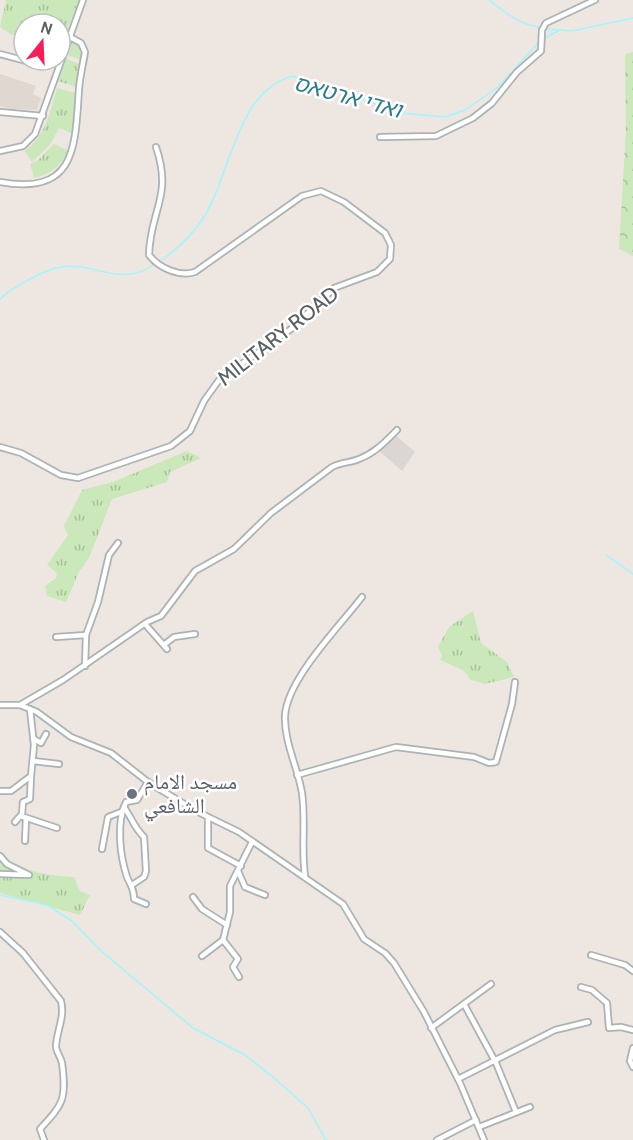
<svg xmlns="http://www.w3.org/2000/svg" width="633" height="1140" viewBox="0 0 633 1140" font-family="Cabin,'Noto Naskh Arabic','Noto Sans Hebrew',sans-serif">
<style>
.industrial{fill:#dcd6d3}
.education{fill:#e0d7d1}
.grass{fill:url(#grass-tufts)}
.forest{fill:url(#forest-crowns)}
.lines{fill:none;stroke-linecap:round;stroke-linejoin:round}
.stream{stroke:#9ff7ff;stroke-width:1.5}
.minor-casing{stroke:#acb3b5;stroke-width:8}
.minor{stroke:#fff;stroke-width:4.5}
.worship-dot{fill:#6b7280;stroke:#fff;stroke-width:2}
.labels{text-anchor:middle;stroke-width:5;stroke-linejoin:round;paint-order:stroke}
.street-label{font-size:21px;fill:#596163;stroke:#fff}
.worship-label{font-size:21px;fill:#5b616d;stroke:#fff;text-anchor:start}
.water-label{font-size:22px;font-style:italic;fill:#2a7b8b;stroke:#fff}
</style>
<defs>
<pattern id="grass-tufts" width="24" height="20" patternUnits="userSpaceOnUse" patternTransform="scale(1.5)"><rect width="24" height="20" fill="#cae8ba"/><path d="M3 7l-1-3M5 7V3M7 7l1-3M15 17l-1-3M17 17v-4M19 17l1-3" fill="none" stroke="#a7bf9b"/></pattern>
<pattern id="forest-crowns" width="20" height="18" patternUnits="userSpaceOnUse" patternTransform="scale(1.5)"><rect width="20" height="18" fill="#cae8ba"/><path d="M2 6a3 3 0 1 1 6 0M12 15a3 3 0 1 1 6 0" fill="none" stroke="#a7bf9b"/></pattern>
</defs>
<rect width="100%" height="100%" fill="#eee6e0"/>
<path class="industrial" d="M395 435 415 452 402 471 377 449Z"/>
<path class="education" d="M0 74 36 86 33 94 41 98 37 110 10 109 0 106Z"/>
<g class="grass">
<path d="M6 0H79L60 47V24H24V34L12 35 0 27Z"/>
<path d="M72 42 82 49 81 60 68 55Z"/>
<path d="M65 58 81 65 77 87 57 81Z"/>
<path d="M57 88 75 93 73 134 59 128 50 145 32 162 25 151C46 135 50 113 57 88Z"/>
<path d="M54 144 69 151C61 165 50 175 34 178L30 164 38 160Z"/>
<path d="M187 451 201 458 170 472 167 482 112 499 89 558 79 572 66 602 47 596 45 586 56 578 57 573 47 565 68 535 64 526 82 490 113 482Z"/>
<path d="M473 611 481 643 507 662 514 677 485 684 471 680 463 670 440 660 442 656 438 647 449 627Z"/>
<path d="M0 854C26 872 43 875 74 877L80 891 90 895 80 915 0 893Z"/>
</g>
<path class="forest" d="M633 52V256L619 249 626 130 625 54Z"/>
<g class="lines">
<g class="stream">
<path d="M489 0C514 20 525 27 557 30"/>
<path d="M543 39 560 30 572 31 633 18"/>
<path d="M159 262C176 250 190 238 202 220 231 177 235 91 293 76L402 113 445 117 465 110 498 87 539 42"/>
<path d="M0 299C13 287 43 270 61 267 93 261 121 289 155 264"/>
<path d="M606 555 633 574"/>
<path d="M0 895 47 905 72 921 100 950 193 1028 245 1055 273 1077 308 1108 326 1140"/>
</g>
<g class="minor-casing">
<g id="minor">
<path d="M0 54 30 62"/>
<path d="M0 112 43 116"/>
<path d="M380 137 436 136 473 118 492 103 517 72 541 51 542 30 546 23 595 0"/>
<path d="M0 151 23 146 35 134 83 0"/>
<path d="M0 182C77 196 75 146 79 89 80 76 83 64 85 52L81 43 70 37"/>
<path d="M0 447 21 453 61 475 78 478 171 446 190 431 204 401 219 380 291 329 334 288 377 272 390 259 391 245 385 233 344 202 321 191 302 196 195 272C179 277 159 268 149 255 150 210 173 197 156 147"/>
<path d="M145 624 167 649"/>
<path d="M56 637 86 635"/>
<path d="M165 644 174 637 195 634"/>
<path d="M85 666 86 635 98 602 109 555 118 543"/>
<path d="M0 705H20L37 712 71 737 111 753 148 782 194 810 239 832 343 904 364 939 385 953 394 963 424 1012 460 1083 484 1140"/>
<path d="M20 705 63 680 147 622 161 616 195 571 234 549 271 513 332 467C341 462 350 463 359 459 375 453 385 442 397 430"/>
<path d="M34 739 41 743 46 734"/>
<path d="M33 761 59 764"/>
<path d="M297 775 396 747 474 757 489 763 496 762 512 704 515 682"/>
<path d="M0 791H11L31 776 34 745 30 709"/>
<path d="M124 807C132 818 134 828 144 837L146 871 144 877 132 885"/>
<path d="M21 816 57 828"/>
<path d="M208 818V848L241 866"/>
<path d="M15 822 22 814 23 802 30 799 31 776"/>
<path d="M25 841 26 818"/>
<path d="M102 849 108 817 121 812"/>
<path d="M0 856 7 864 29 875 0 874"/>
<path d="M238 871 245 887 265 895"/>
<path d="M305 876C301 848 306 821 302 793 298 768 284 742 285 716 287 679 339 627 362 597"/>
<path d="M193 897 202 909 227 925"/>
<path d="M146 904 134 899C134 889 131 886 127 877 120 856 116 822 126 802L137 800 148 782"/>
<path d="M0 932 23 953 61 1001C65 1018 57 1029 56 1046 56 1052 61 1057 62 1063 67 1100 63 1104 40 1129L44 1140"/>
<path d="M223 940 238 959 233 967 239 977"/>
<path d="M591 955 625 965 633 971"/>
<path d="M202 956 223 940 230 912V886L252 842"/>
<path d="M581 987 592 990 607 1003 609 1028 621 1027 633 1030"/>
<path d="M464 1004 496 1063 516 1112"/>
<path d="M431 1028 491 984"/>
<path d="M633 1048 630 1061 633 1067"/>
<path d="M458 1079 555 1030 588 1022"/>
<path d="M479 1127 530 1107"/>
<path d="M437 1140 476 1120"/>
</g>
</g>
<use href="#minor" class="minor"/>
</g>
<circle class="worship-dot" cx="132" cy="794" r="6"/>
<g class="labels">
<g class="street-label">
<text transform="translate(278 336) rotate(-38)" y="7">MILITARY ROAD</text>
</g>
<g class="worship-label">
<text x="144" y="789">مسجد الامام<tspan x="144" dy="24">الشافعي</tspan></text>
</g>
<g class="water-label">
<text transform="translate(348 96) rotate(15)" y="8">ואדי ארטאס</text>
</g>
</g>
<g transform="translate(42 42) rotate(18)"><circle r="28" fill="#ffffff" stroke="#bdc0c1" stroke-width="1.5"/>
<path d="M0-4.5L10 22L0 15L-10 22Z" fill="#f71d59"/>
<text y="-9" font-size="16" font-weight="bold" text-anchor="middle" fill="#596163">N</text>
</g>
</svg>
